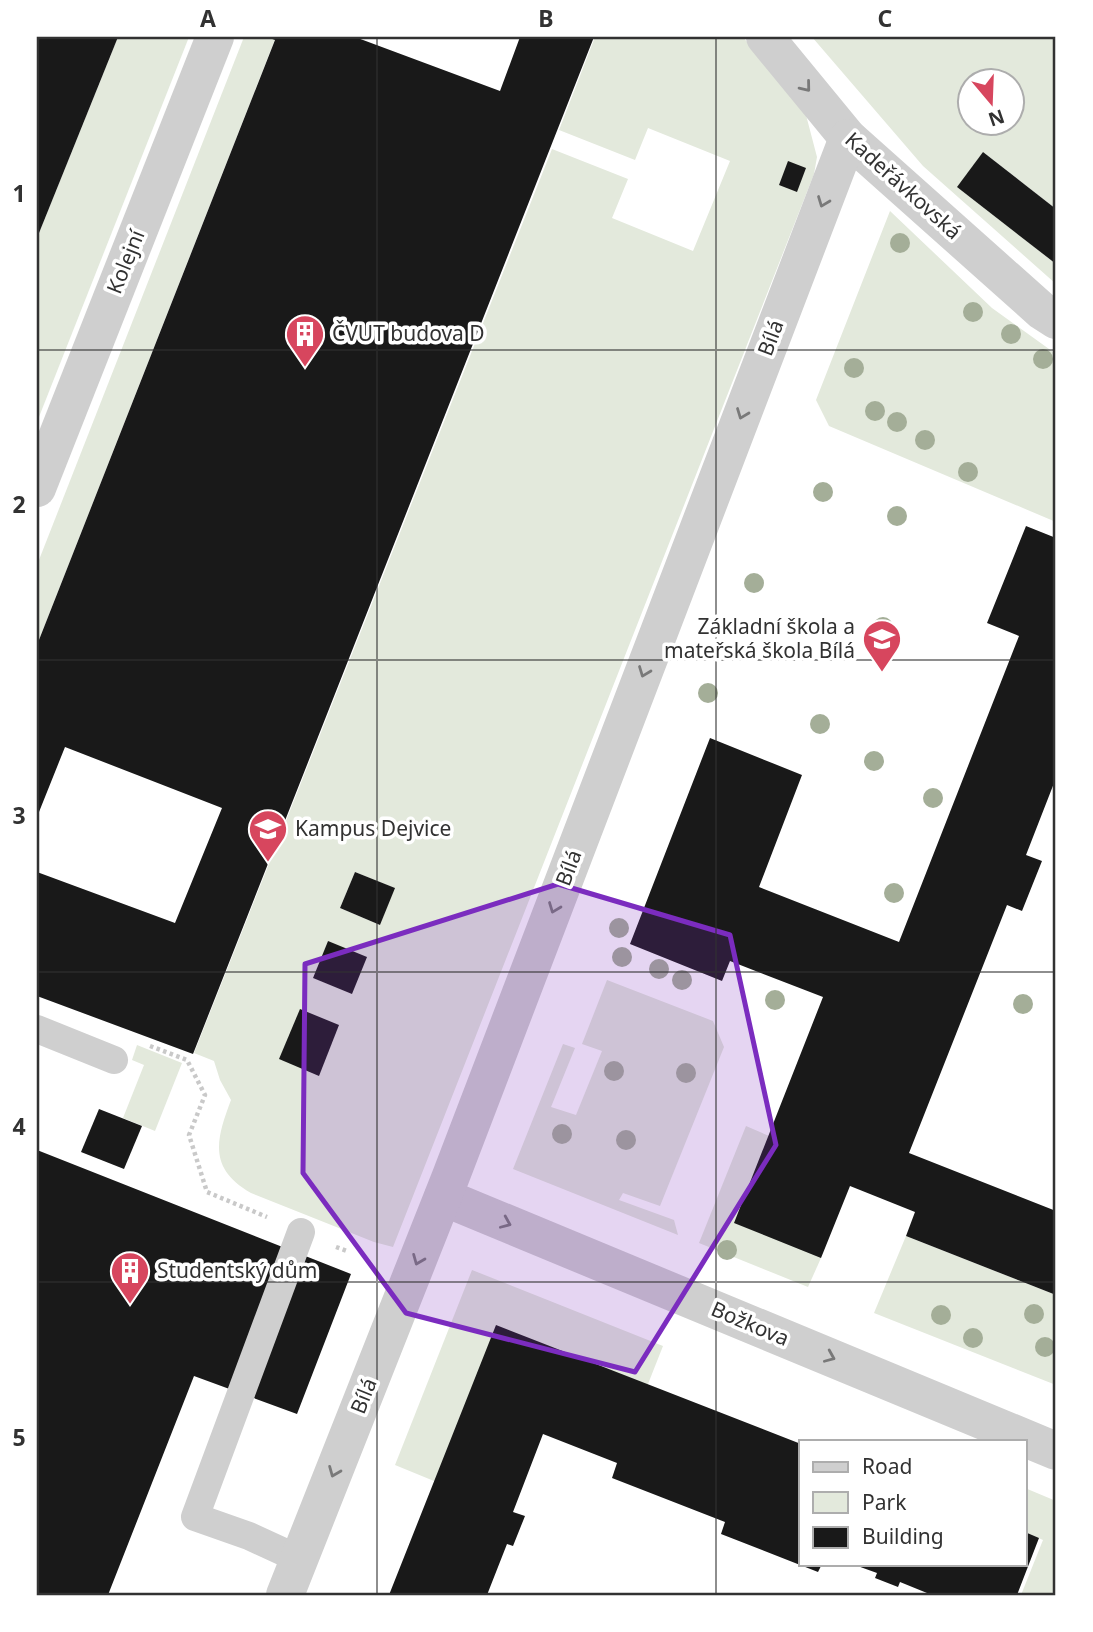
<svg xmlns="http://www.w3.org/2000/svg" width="1093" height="1632" viewBox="0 0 1093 1632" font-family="'Noto Sans',sans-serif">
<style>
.green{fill:#e3e9dc;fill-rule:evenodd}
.building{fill:#191919}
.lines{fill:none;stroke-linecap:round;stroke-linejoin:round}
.path{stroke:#c9c9c9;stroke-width:4.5;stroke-dasharray:3.5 3.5;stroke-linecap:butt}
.lane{stroke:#cfcfcf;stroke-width:28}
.street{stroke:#cfcfcf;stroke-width:38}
.tree{fill:#a4ae98}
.oneway{stroke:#797979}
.marked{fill:#7b2cbf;fill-opacity:0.2;stroke:#7b2cbf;stroke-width:5;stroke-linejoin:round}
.grid{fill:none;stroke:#323232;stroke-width:2;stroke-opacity:0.55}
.labels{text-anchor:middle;stroke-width:7;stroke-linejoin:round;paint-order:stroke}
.street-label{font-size:21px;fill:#323232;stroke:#fff}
.poi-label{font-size:21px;fill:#323232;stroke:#fff;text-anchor:start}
.neatline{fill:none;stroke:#323232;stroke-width:2.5}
.grid-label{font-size:23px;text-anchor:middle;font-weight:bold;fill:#323232}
</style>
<rect width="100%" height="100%" fill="#fff"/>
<g class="green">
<path d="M118 37H189L37 422V238Z"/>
<path d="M244 37H276L37 645V565Z"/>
<path d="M595 37H743L806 115 817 157 814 174 393 1247 374 1242 251 1193C208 1168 216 1140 231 1100L220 1080 214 1061 194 1053 552 149 628 179 612 218 693 251 730 161 648 128 635 160 559 130ZM355 872 394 888 380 925 340 908ZM328 941 352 993 313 978Z"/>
<path d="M812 37H1056V209L983 152 958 187 1056 264V284L923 166ZM970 80H1012V122H970Z"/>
<path d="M890 211 992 308 1056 354V522L829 426 816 400Z"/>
<path d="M607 980 713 1021 724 1047 660 1206 623 1193 619 1200 674 1220 678 1235 513 1169 563 1044 575 1048 551 1107 576 1115 602 1051 582 1044Z"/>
<path d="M137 1045 182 1063 155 1131 123 1118 144 1065 132 1060Z"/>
<path d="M746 1126 769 1136 821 1258 808 1287 699 1243Z"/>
<path d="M906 1236 1056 1295V1385L874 1313Z"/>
<path d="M472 1270 663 1346 648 1384 434 1481 395 1465Z"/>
<path d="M1025 1488 1056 1501V1595H1021L1043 1540 1025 1532Z"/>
</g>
<g class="building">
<path d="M37 37H118L37 238Z"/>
<path d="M267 37H355L500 91 520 37H594L193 1054 37 996V872L175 923 222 808 65 747 37 817V645L275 40Z"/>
<path d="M983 152 1056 209V264L957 187Z"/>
<path d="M788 161 806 168 797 192 779 185Z"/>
<path d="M1026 526 1056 538V778L1026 855 1042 861 1022 911 1007 905 909 1153 1056 1211V1295L906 1236 915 1212 850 1186 821 1258 734 1223 823 997 730 961 722 981 630 944 710 738 802 775 759 887 899 942 1019 636 987 623Z"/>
<path d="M355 872 395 888 380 925 340 908Z"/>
<path d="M328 941 367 957 352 994 313 978Z"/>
<path d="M300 1009 339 1025 319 1076 279 1059Z"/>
<path d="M99 1109 142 1126 124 1169 81 1152Z"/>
<path d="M37 1150 351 1274 297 1414 194 1376 108 1595H37Z"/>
<path d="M496 1325 801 1444V1564H822L818 1572 721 1534 725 1522 612 1478 617 1463 543 1434 513 1512 525 1516 513 1546 507 1544 487 1595H389Z"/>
<path d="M1025 1532 1039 1538 1017 1595H926L927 1593 900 1582 898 1587 875 1578 877 1573 852 1564H1025Z"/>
</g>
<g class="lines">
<g class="path">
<path d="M150 1046 187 1060 205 1095 189 1135 207 1192 267 1217"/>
<path d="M336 1247 347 1251"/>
</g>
<g class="lane">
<path d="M37 1029 114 1060"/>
<path d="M299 1559 249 1536 195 1517 301 1232"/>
</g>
<g class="street">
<path d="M765 37 848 138 1042 311 1056 320"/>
<path d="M37 488 215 37"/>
<path d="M443 1197 1056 1451"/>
<path d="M285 1595 451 1176 848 138"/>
</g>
</g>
<g class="tree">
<circle cx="900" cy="243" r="10"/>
<circle cx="973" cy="312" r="10"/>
<circle cx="1011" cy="334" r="10"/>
<circle cx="1043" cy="359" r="10"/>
<circle cx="854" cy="368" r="10"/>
<circle cx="875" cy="411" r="10"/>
<circle cx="897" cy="422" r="10"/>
<circle cx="925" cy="440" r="10"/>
<circle cx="968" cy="472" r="10"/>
<circle cx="823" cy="492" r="10"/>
<circle cx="897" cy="516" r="10"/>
<circle cx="754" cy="583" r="10"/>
<circle cx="883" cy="627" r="10"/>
<circle cx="708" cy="693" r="10"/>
<circle cx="820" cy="724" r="10"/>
<circle cx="874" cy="761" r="10"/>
<circle cx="933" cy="798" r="10"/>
<circle cx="894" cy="893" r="10"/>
<circle cx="619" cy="928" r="10"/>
<circle cx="622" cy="957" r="10"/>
<circle cx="659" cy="969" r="10"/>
<circle cx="682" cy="980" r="10"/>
<circle cx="775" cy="1000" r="10"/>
<circle cx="1023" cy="1004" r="10"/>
<circle cx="614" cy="1071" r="10"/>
<circle cx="686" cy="1073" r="10"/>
<circle cx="562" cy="1134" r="10"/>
<circle cx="626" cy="1140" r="10"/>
<circle cx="727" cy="1250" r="10"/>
<circle cx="1034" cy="1314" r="10"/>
<circle cx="941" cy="1315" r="10"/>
<circle cx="973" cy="1338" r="10"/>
<circle cx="1045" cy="1347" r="10"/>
</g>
<defs><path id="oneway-chevron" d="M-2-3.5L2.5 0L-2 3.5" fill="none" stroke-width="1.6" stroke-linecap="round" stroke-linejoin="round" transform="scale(1.75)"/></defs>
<g class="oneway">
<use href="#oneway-chevron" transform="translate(806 87) rotate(51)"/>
<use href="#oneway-chevron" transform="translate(823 202) rotate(111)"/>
<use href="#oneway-chevron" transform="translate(742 414) rotate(111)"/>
<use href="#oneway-chevron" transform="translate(644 672) rotate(111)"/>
<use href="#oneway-chevron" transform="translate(554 908) rotate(111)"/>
<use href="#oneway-chevron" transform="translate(506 1223) rotate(23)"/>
<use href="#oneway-chevron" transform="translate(418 1260) rotate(112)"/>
<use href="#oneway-chevron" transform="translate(830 1357) rotate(23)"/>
<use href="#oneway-chevron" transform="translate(334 1472) rotate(112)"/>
</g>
<path class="marked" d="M558 884 730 935 776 1145 635 1372 406 1313 303 1173 305 964Z"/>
<path class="grid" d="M377 37V1595M716 37V1595M37 350H1056M37 660H1056M37 972H1056M37 1282H1056"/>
<defs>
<g id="building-pin" transform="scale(2.0125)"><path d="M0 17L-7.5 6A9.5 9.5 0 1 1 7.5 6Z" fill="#d7465e" stroke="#fff"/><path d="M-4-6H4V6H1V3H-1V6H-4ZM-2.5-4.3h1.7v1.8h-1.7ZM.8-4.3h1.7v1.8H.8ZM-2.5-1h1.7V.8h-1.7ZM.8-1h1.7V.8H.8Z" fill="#fff"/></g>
<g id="school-pin" transform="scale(2.0125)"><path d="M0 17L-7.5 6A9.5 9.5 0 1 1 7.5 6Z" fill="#d7465e" stroke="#fff"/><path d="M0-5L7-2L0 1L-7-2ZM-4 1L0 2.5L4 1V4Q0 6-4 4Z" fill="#fff"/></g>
<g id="university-pin" transform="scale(2.0125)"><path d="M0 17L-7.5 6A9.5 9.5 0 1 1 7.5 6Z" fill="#d7465e" stroke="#fff"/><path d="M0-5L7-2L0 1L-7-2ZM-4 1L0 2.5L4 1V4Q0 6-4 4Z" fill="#fff"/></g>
</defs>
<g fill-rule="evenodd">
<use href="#building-pin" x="305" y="334"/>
<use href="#school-pin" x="882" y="639"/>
<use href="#university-pin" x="268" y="829"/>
<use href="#building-pin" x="130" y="1271"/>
</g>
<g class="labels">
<g class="street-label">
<text transform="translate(903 186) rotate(42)" y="7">Kadeřávkovská</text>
<text transform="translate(126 262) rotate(-68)" y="7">Kolejní</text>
<text transform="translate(771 338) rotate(-69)" y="7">Bílá</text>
<text transform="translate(569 868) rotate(-69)" y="7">Bílá</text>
<text transform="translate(750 1324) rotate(23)" y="7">Božkova</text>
<text transform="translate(364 1396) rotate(-68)" y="7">Bílá</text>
</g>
<g class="poi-label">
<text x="332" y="341">ČVUT budova D</text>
<text x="855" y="634" text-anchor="end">Základní škola a<tspan x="855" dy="24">mateřská škola Bílá</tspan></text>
<text x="295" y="836">Kampus Dejvice</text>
<text x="157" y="1278">Studentský dům</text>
</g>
</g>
<rect width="1093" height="1632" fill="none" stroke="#ffffff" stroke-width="77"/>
<rect x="799" y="1440" width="228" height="126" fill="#ffffff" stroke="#adadad" stroke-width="2"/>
<rect x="813" y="1462" width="35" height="10" fill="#cfcfcf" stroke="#adadad" stroke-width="2"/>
<text x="862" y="1474" font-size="21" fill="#323232">Road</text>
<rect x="813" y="1492" width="35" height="21" fill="#e3e9dc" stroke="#adadad" stroke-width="2"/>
<text x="862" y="1510" font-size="21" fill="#323232">Park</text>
<rect x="813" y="1527" width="35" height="21" fill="#191919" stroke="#adadad" stroke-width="2"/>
<text x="862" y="1544" font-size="21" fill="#323232">Building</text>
<g transform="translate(991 102) rotate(161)"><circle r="33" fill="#ffffff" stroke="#adadad" stroke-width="2"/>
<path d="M0-5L12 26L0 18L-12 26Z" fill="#d7465e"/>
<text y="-10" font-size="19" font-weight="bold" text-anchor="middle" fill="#323232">N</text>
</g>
<rect x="38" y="38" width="1016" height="1556" class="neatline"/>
<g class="grid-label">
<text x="208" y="27">A</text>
<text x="546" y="27">B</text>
<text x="885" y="27">C</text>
<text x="19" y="202">1</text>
<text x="19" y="513">2</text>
<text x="19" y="824">3</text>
<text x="19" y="1135">4</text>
<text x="19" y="1446">5</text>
</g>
</svg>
